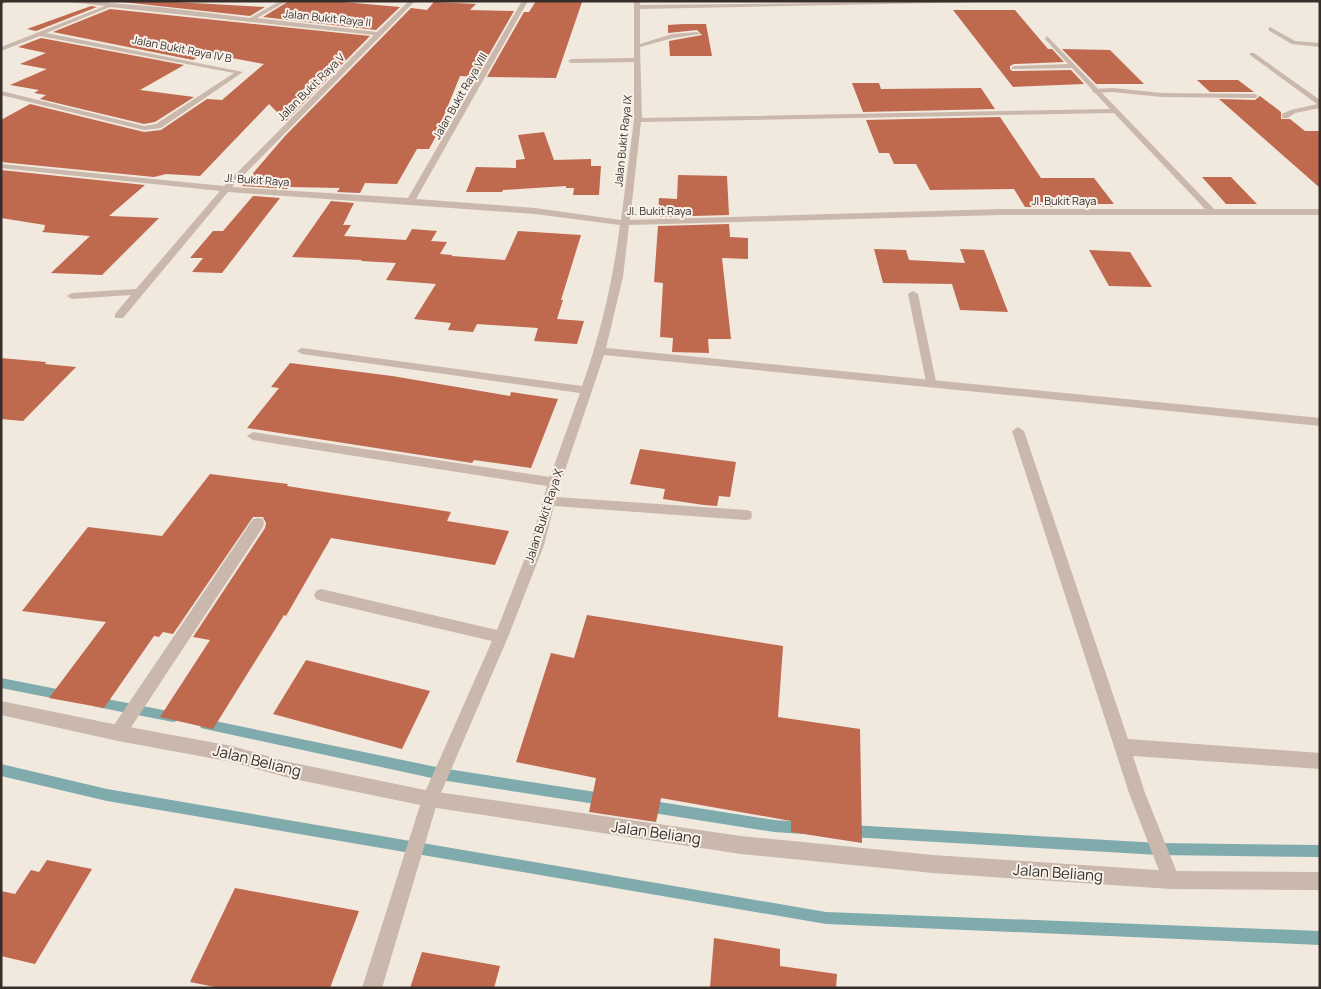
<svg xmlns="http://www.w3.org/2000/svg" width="1321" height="989" viewBox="0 0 1321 989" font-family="Manrope,sans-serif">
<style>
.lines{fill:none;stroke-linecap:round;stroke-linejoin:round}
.stream{fill:#7fabad;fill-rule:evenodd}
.building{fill:#bf694f}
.service{fill:#c9b8ab;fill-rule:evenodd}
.minor{fill:#c9b8ab;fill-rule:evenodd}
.tertiary{fill:#c9b8ab;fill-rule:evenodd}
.labels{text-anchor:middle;stroke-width:4;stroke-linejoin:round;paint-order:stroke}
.far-street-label{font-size:11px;fill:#372e2a;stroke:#f9f2eb}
.street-label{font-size:12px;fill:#372e2a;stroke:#f9f2eb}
.near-street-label{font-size:15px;fill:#372e2a;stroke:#f9f2eb}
</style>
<rect width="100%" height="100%" fill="#f1e8de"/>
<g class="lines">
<g class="stream">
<path d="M1 678 62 690 66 691 67 695 66 699 62 700 1 688Z"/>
<path d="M97 697 173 712 177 713 178 717 177 721 173 722 97 707 93 706 92 702 93 698Z"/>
<path d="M205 719 441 768 602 793 606 795 608 799 606 803 602 805 441 780 205 729 201 728 199 724 201 720Z"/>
<path d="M1 764 107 789 826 912 1320 931V945L826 924 107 801 1 776Z"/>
<path d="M647 800 774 820 803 822 807 824 809 828 807 832 803 834 774 832 647 812 643 810 641 806 643 802Z"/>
<path d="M851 825 1159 843 1320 845V857L1159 855 851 837 847 835 845 831 847 827Z"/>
</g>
</g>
<g class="building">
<path d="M113 1H157L265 7 250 16Z"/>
<path d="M289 1H332L400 7 376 30 263 17Z"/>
<path d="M536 1 582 2 556 78 487 77 524 12H529Z"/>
<path d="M434 2 476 4 470 10 514 11 476 77 460 76 435 138 429 149H417L397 184 365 183 360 193 337 192 340 188 289 187 287 189 242 186 285 136 411 8 427 10Z"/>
<path d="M91 6 97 7 36 31 27 29Z"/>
<path d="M110 9 370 36 286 121 269 104 200 176 166 174 154 177 1 162V120L30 104 144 132 161 130 207 99 222 100 264 64 205 53 193 60 53 32Z"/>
<path d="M953 10H1015L1048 49H1052L1064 62 1014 64 1010 66V69L1012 71 1071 70 1084 84 1013 87Z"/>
<path d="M683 24H706L712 56H670L669 41 702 35 697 30 668 33V25Z"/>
<path d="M41 38 184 65 140 90 194 97 155 122 144 124 40 99 46 95 34 93 39 90 10 85 47 69 20 64 46 53 18 47Z"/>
<path d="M1062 49 1110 50 1144 84H1096Z"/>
<path d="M1197 80H1238L1254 92H1210Z"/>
<path d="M852 83H879L881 89 981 88 995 109 863 112Z"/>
<path d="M1260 96 1281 112V119H1290L1305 131H1320V188L1219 99 1255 100Z"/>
<path d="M1000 117 1041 178H1094L1114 204H1057L1059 207H1025L1014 189 930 190 916 164H894L889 153H879L866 120Z"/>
<path d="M544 132 554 160 591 159V166H601L599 195H573L574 188H566V186L503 190 502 192H466L476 167 516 168V160L525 159 518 135Z"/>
<path d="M1 170 145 185 109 216 159 218 102 275 51 273 90 236 42 232 44 230 45 225 1 218Z"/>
<path d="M678 175 727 176 729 215 658 217 659 198 677 199Z"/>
<path d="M1202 177H1231L1257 204H1226Z"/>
<path d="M253 196 280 198 222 273 192 272 203 258H190L213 231H223Z"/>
<path d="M331 201 354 203 343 225H351L344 236 406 240 412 229 437 231 431 241 447 242 440 254 452 255V256L505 260 518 231 581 235 561 300H563L557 319 584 321 577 344 534 341 538 328 477 324 473 332 448 330 451 323 414 319 436 284 386 280 396 263 361 261 362 260 292 257Z"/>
<path d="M729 224 730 237 748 238V259L722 258 731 339H708L709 353 672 352 673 338 660 337 663 283 654 282 658 226Z"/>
<path d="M874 249 906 250 909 260 965 263 960 249 984 250 1008 312 960 310 952 284 883 283Z"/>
<path d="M1089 250 1130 252 1152 287 1109 286Z"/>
<path d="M1 358 46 362 45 364 76 367 23 421 1 419Z"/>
<path d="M290 363 392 376 510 396 511 392 558 399 531 468 474 460 472 463 247 428 279 388 271 387Z"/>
<path d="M640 449 736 462 730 497 719 496 717 506 704 505 663 499 665 489 630 484Z"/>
<path d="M210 474 288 484 287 486 451 512 447 521 509 531 495 565 331 538 286 616 284 615 213 729 160 717 210 640 193 637 265 528 266 523 263 517H253L173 634 163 632 159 637 154 636 104 708 49 698 106 622 22 611 88 527 162 536Z"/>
<path d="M587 615 783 646 778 717 860 729 862 843 791 832V821L661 798 656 822 589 812 596 778 516 762 551 653 574 658Z"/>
<path d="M306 660 430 691 402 749 273 714Z"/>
<path d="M47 860 92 869 35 964 1 956V891L15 894 31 870 39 872Z"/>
<path d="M235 888 359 911 330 988H220L190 982Z"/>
<path d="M714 938 780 949V966L837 974 836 988H710Z"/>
<path d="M422 952 500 966 494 988H410Z"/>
</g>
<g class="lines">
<g class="service">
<path d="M1113 88 1162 93 1255 94 1258 96 1255 98 1162 97 1113 92 1095 93 1092 91 1095 89Z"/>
<path d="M913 291 918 294 936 382 931 386 926 382 908 294Z"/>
<path d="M1018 427 1024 431 1128 739 1320 753V769L1133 756 1145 793 1180 880 1177 886 1171 889 1165 886 1129 793 1012 431Z"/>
</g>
<g class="minor">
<path d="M1 1H9L1 5Z"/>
<path d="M61 1H87L159 7 250 18 280 1H287L257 18 377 32 409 1H415L232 187 408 198 522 1H528L416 199 535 208 621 220 634 120V62L571 63 568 61 571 59 634 58V1H640V5L1027 1 640 9V44L672 34 697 32 700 34 673 38 640 47 642 118 1110 109 1072 68 1012 69 1011 68 1014 66 1068 64 1045 39 1047 36 1214 209H1320V215H1001L629 225 623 277 606 348 1320 418V426L604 355 556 497 746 510 751 511 752 515 751 519 746 520 554 506 544 545 508 637 438 800 382 988H362L422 799 492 641 321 601 316 599 314 595 316 591 321 589 497 630 530 545 547 486 253 440 247 436 253 432 550 477 580 393 302 354 297 351 302 348 582 386C601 333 613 280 620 225L535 214 228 192 123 318H115V314L131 295 72 299 67 296 72 293 136 289 220 191 1 168V164L224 186 374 35 110 7 46 33 243 72 161 128 144 130 1 95V91L144 126 156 124 234 73 40 36 1 51V47L105 6ZM1114 113 1205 209H1001L630 220 641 122Z"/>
<path d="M1270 27 1295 41 1320 43V47L1292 44 1268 30Z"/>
<path d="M1250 53H1254L1320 100V108L1295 113 1288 118H1282V114L1291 110 1317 104 1250 55Z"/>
<path d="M258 518 263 519 264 523 263 527 124 738 118 741 112 738 110 733 112 728 253 519Z"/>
</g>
<path class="tertiary" d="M1 701 118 725 232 746 289 762 430 791 741 836 933 855 1171 871 1320 872V890L1171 889 933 873 741 854 430 807 289 778 232 762 118 741 1 715Z"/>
</g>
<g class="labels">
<g class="far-street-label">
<text transform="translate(327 18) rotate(6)" y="4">Jalan Bukit Raya II</text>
<text transform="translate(182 49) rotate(11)" y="4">Jalan Bukit Raya IV B</text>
<text transform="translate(311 87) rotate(-45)" y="4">Jalan Bukit Raya V</text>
<text transform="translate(460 96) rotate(-60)" y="4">Jalan Bukit Raya VIII</text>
<text transform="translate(623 141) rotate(-84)" y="4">Jalan Bukit Raya IX</text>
<text transform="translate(257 180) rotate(4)" y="4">Jl. Bukit Raya</text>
<text x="1064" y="205">Jl. Bukit Raya</text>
<text x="659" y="215">Jl. Bukit Raya</text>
</g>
<g class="street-label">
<text transform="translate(544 516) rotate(-72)" y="4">Jalan Bukit Raya X</text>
</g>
<g class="near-street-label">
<text transform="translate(257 761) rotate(14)" y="5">Jalan Beliang</text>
<text transform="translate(656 833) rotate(8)" y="5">Jalan Beliang</text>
<text transform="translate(1058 873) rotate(4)" y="5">Jalan Beliang</text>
</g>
</g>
<rect width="1321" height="989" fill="none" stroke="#372e2a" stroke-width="5"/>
</svg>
